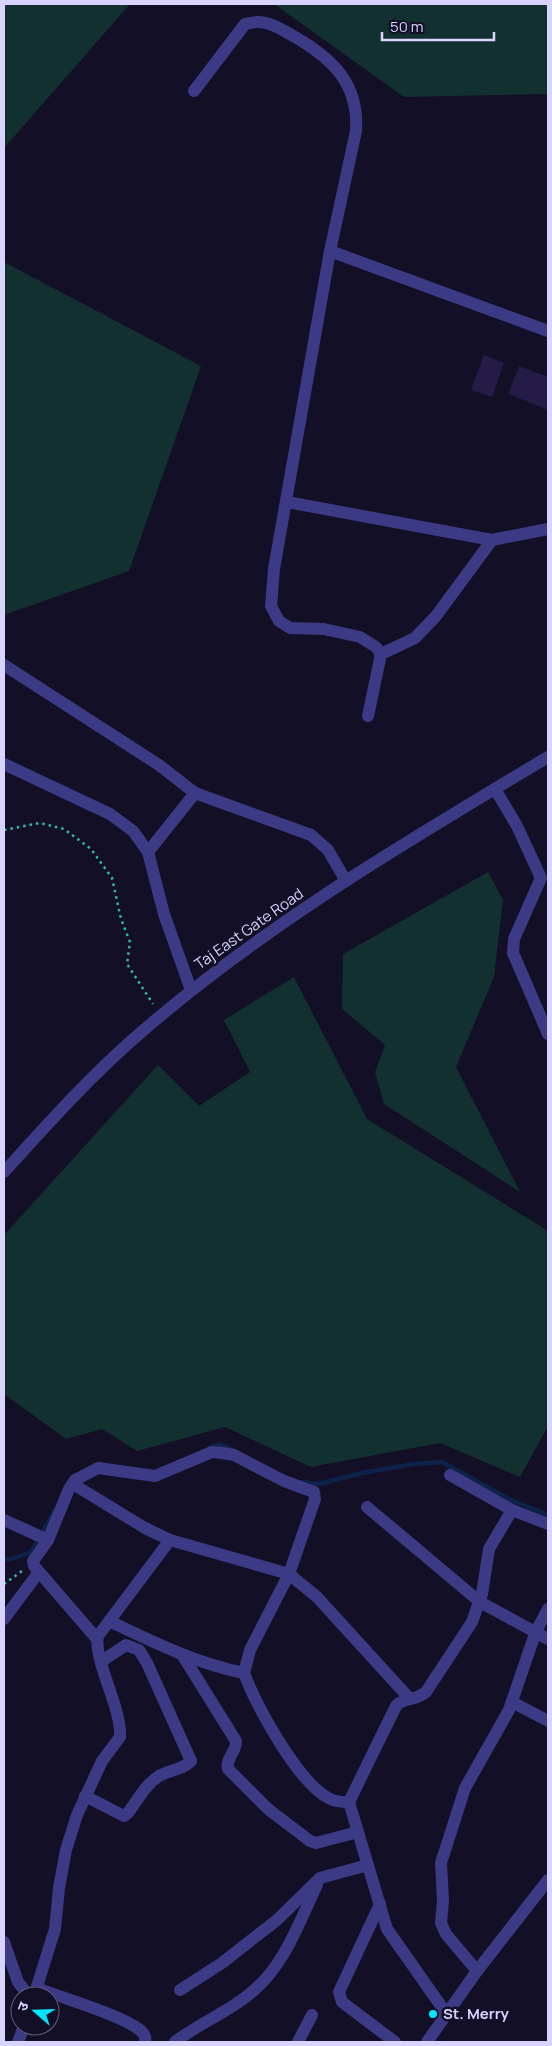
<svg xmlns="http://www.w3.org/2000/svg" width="552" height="2046" viewBox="0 0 552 2046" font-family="Manrope,'Noto Sans Devanagari',sans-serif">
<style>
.green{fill:#12302f}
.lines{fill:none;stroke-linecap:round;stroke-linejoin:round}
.stream{stroke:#0c2248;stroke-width:4.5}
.building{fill:#241b47}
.path{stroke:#2fb8b0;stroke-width:2.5;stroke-dasharray:2.5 4;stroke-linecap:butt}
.minor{stroke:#3d3a85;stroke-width:12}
.poi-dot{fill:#00e5ff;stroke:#130f26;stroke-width:2}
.labels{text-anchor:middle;stroke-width:5;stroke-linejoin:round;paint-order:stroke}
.street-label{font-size:15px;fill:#d9d4ff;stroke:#130f26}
.poi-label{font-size:15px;font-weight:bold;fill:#d9d4ff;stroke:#130f26;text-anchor:start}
</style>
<rect width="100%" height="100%" fill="#130f26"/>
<g class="green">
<path d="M4 4H130L4 148Z"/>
<path d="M274 4H548V94L404 97Z"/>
<path d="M4 262 201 366 129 571 4 615Z"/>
<path d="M488 872 503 900 494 977 456 1067 520 1192 384 1104 375 1072 385 1045 342 1009 343 954Z"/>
<path d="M294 977 367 1119 545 1229 548 1234V1426L520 1477 440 1443 311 1467 225 1427 137 1451 102 1429 66 1439 4 1394V1235L158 1065 199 1106 250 1072 224 1020Z"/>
</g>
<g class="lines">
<g class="stream">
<path d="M209 1448 220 1444 232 1450"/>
<path d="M302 1482 319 1484 362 1473 413 1464 442 1462 509 1499 548 1515"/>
<path d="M44 1530 54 1511"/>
<path d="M4 1559H12L31 1552 38 1540"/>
</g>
</g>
<g class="building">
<path d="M484 355 504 363 492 397 471 390Z"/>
<path d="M519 366 548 377V410L508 394Z"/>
</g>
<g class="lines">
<g class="path">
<path d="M4 830 40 823 64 829 91 849 112 878 121 919 130 942 127 964 153 1004"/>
<path d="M4 1584 22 1571"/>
</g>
<g class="minor">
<path d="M194 91 245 24C265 18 278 27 295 37 333 59 359 84 356 131L330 251 274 569 271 606 279 621 290 628 324 629 360 637 376 647 381 654"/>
<path d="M330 251 548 331"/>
<path d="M287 502 492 540 548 529"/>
<path d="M4 665 159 765 195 793 311 835 328 850 346 881"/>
<path d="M368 716 381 654 415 638 436 616 492 540"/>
<path d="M4 764 110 814 133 831 148 852 164 914 191 990"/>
<path d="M495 789 517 826 541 878 514 939 513 953 548 1034"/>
<path d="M148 852 195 793"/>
<path d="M4 1172C45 1127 85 1082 130 1042 256 930 404 843 548 757"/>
<path d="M450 1475 512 1510 548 1524"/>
<path d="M73 1484 145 1528 170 1540 289 1574 317 1597 410 1699"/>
<path d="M367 1507 480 1602 548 1639"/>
<path d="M4 1520 48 1540 33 1561 34 1566 97 1639"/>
<path d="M48 1540 69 1489 75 1480 98 1468 155 1476 212 1452 222 1453 234 1455 284 1481 314 1492 315 1499 289 1574 250 1650 244 1673C257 1707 298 1783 330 1799 336 1802 343 1802 349 1802"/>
<path d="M4 1619 39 1572"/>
<path d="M109 1621C153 1642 195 1663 244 1673"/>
<path d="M183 1656 236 1741C237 1751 225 1759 228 1769L268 1809 310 1841 316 1843 358 1832"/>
<path d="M512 1702 548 1721"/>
<path d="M85 1796 124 1816 128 1813C137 1801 145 1785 159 1776 169 1770 183 1770 191 1761L147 1663 139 1650 126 1645 102 1661"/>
<path d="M380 1904 339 1992 342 2002 395 2042"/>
<path d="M4 1942 18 1982 29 1996"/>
<path d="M477 1971 446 1934 441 1923 443 1901 441 1863 465 1788 509 1710 536 1631 548 1609"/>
<path d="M37 1988C59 1997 128 2017 142 2032 145 2035 146 2038 145 2042"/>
<path d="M180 1990 222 1963 277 1920 320 1878 368 1865"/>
<path d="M34 1996 55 1929 59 1888 66 1850 77 1815 102 1761 120 1737C122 1708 93 1660 98 1636L170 1540"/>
<path d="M446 2013 387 1929 349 1802 396 1706C404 1697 416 1701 426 1692L472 1622 482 1594 489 1549 512 1510"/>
<path d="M18 2042 24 2026"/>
<path d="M175 2042C199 2023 229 2012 252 1992 285 1965 299 1922 317 1885"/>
<path d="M298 2042 312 2015"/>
<path d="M427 2042 477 1971 548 1880"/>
</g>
</g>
<circle class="poi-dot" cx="433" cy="2014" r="5"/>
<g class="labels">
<g class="street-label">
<text transform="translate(249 929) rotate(-35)" y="5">Taj East Gate Road</text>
</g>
<g class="poi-label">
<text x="443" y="2019">St. Merry</text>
</g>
</g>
<rect width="552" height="2046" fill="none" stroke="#d9d4ff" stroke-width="10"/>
<g transform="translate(35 2011) rotate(290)"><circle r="24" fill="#130f26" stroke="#625e7d"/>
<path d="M0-4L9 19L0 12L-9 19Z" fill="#00e5ff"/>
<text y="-8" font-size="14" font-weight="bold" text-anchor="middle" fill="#d9d4ff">उ</text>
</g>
<path d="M382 32v8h112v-8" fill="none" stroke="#d9d4ff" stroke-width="2.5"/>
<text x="390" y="32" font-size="15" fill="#d9d4ff" stroke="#130f26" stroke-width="4" paint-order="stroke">50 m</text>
</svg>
